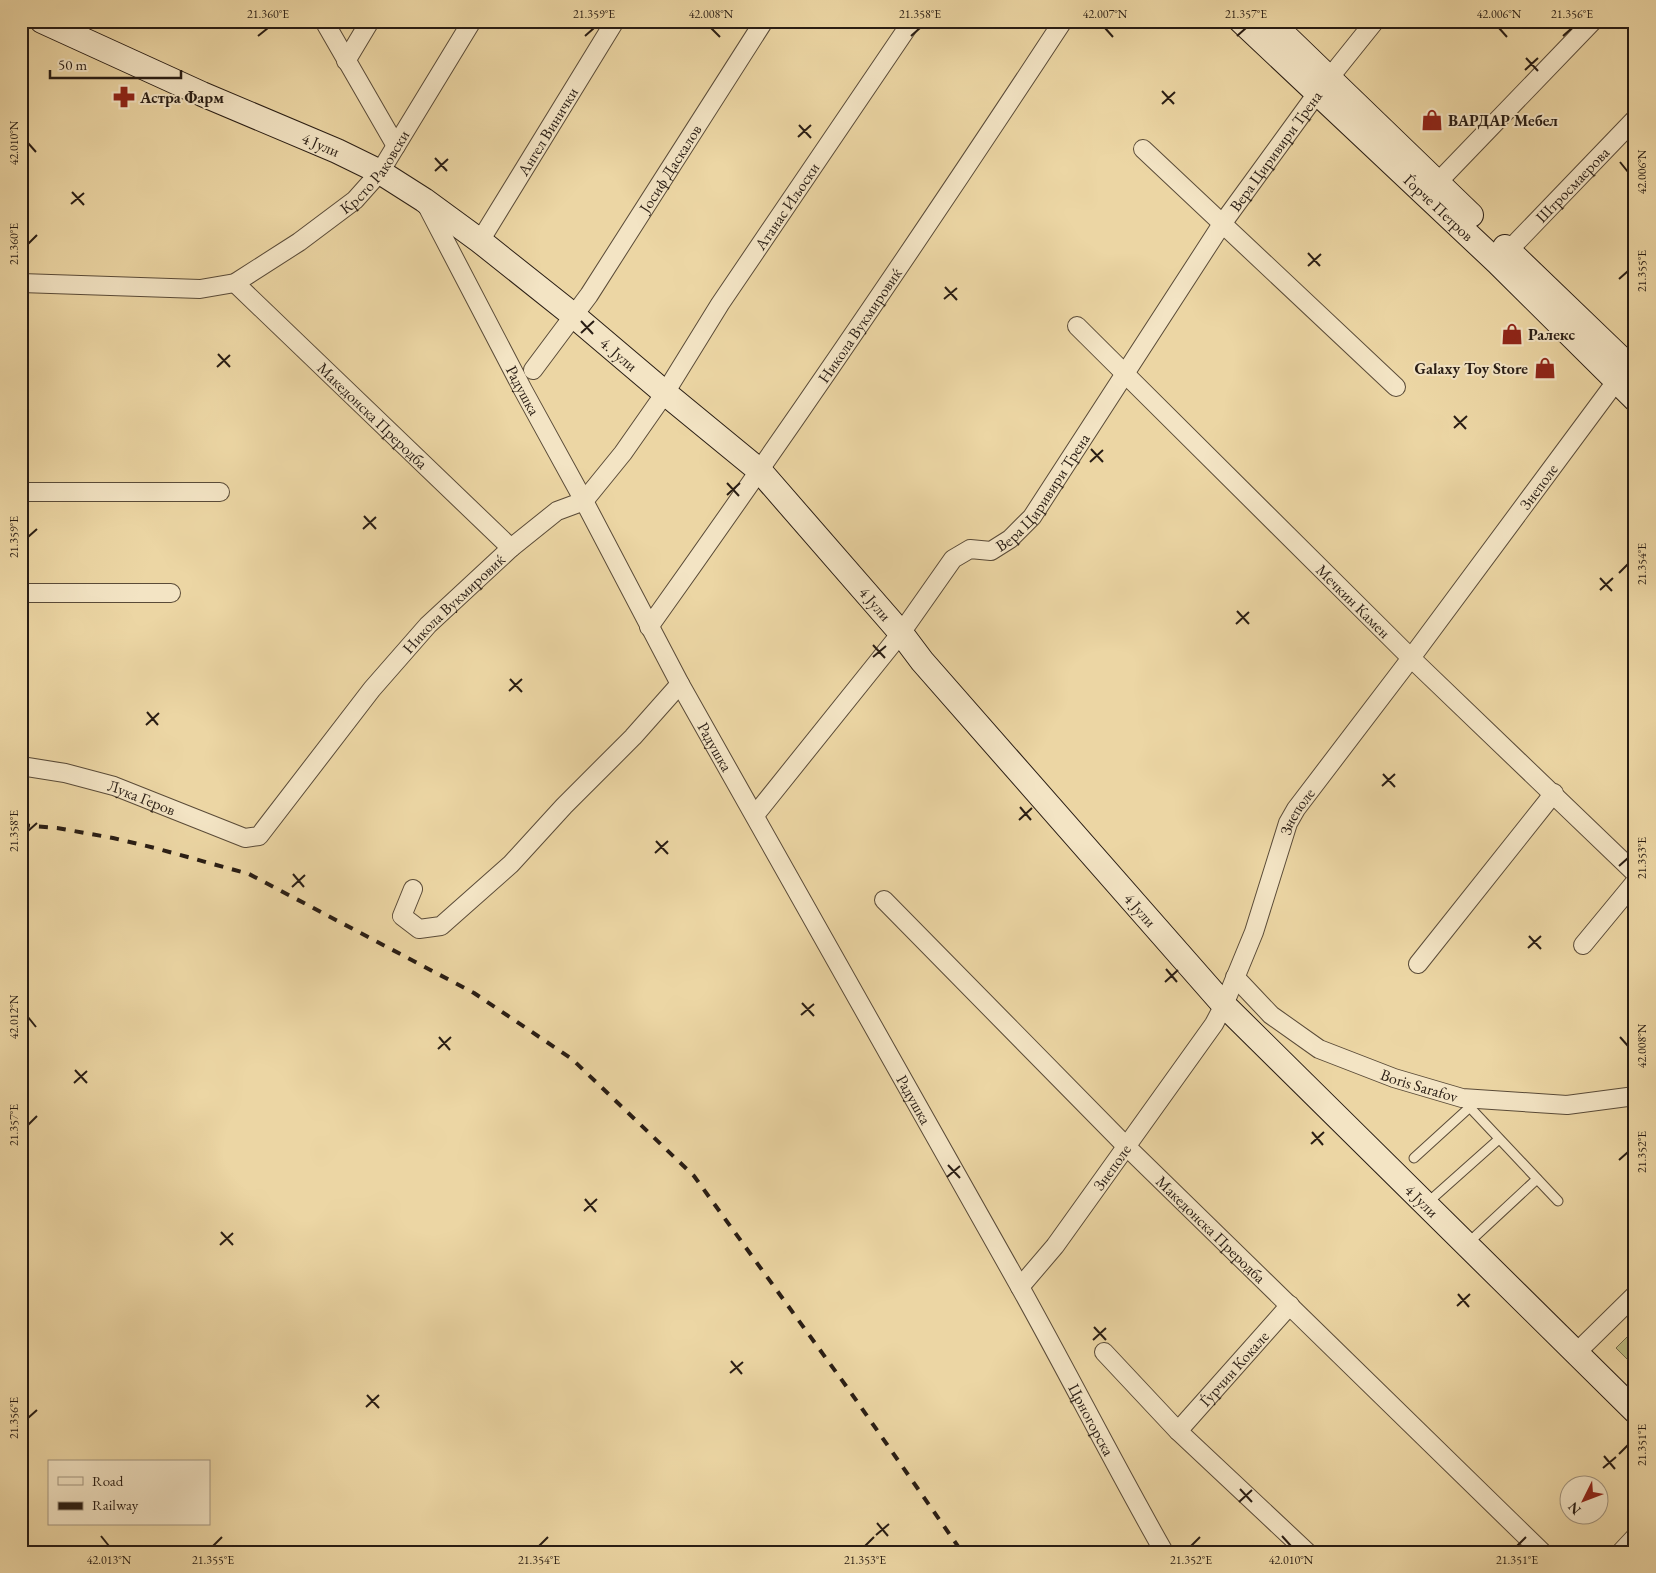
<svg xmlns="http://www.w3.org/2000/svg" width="1656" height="1573" viewBox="0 0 1656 1573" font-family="'EB Garamond',serif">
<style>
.green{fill:#bdbc82;stroke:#736c4b}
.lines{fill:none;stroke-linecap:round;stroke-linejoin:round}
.lane-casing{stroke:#5a4b38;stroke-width:11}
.street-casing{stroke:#5a4b38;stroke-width:20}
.secondary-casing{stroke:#291d14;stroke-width:26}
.lane{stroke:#f3e4c4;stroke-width:9}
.street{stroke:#f3e4c4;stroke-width:18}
.secondary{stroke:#f3e4c4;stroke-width:24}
.rail{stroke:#291d14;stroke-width:4;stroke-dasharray:9 9;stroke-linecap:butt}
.ticks{fill:none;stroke:#291d14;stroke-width:2}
.labels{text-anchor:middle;stroke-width:4;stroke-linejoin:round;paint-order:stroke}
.poi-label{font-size:16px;font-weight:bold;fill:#291d14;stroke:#f3e4c4;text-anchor:start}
.street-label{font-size:16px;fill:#291d14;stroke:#f3e4c4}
.neatline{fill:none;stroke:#291d14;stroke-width:2}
.ticks-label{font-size:12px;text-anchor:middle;fill:#291d14}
</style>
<rect width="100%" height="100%" fill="#ecd6a4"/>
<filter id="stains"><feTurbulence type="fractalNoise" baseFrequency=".004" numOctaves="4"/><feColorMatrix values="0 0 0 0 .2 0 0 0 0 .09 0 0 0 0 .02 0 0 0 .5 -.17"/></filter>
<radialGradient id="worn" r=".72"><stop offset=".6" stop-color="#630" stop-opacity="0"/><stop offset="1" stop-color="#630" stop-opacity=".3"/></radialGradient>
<path class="green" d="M1635 1329V1367L1616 1348Z"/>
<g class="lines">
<g class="lane-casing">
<g id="lane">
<path d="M1462 1099 1558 1201"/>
<path d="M1414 1158 1470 1107"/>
<path d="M1426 1204 1499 1139"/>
<path d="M1467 1244 1537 1179"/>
</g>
</g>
<g class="street-casing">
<g id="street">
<path d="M324 21 396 146"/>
<path d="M346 61 370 21"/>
<path d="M1143 149 1396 387"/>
<path d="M1437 183 1593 21"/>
<path id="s1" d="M426 204 523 390 584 501 680 684 1020 1287C1069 1375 1114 1464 1164 1552"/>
<path id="s2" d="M480 241 615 21"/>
<path id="s3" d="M1509 250 1635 119"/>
<path id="s4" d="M21 283 200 289 235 283 299 242 355 200 380 172 472 21"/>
<path id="s5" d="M235 283 511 548"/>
<path id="s6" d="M1077 326 1411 658 1635 873"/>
<path id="s7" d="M533 370 589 295 764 21"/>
<path d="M21 492H220"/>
<path d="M21 593H171"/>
<path id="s8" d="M649 627C791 428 929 225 1063 21"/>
<path id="s9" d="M21 766 65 773 114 786 245 838 259 836 372 689 428 625 511 548 557 511 584 501 623 453 665 393 720 304 912 21"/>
<path id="s10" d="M755 815 901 633 953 559 970 549 991 551 1010 539 1032 517 1222 224 1318 92 1375 21"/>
<path d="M413 889 402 916 419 929 441 926 511 864 564 806 633 737 680 684"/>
<path id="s11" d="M884 900 1127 1147 1542 1552"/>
<path d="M1583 945 1635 882"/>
<path d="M1418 964 1554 793"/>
<path id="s12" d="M1235 977 1271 1015 1319 1049 1394 1078 1462 1098 1567 1105 1635 1096"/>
<path id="s13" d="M1020 1287 1055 1246 1214 1024 1224 1005 1254 932 1288 823 1296 809 1411 658 1623 372"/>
<path d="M1104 1352 1178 1431 1307 1552"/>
<path d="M1576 1353 1635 1295"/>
<path id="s14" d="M1178 1431 1290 1305"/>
<path d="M1621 1552 1635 1537"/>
</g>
</g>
<g class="secondary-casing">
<g id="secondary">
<path id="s15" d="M42 21 202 94 337 151 380 172 424 200 480 241 573 315 665 393 760 471 901 633 922 661 1224 1005 1635 1411"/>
<path id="s16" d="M1241 21 1497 262 1635 399"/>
<path d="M1270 21 1471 215"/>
<path d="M1505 247 1635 372"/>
</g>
</g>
<use href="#lane" class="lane"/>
<use href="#street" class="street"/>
<use href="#secondary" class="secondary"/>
<path class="rail" d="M21 825 57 828 113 838 155 848 249 874 474 993 572 1059 694 1176 849 1390 962 1552"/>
</g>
<path class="ticks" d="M711 28 720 37M1105 28 1113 37M1499 28 1507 37M258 36 268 28M585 36 594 28M911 36 920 28M1237 36 1246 28M1563 36 1572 28M1526 58 1538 71M1525 70 1538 58M1162 91 1174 104M1162 104 1175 92M799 125 811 138M798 137 811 125M28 143 36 152M435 158 447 171M1620 162 1628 172M435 171 448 159M72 192 84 205M71 204 84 193M28 244 37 235M1308 253 1320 266M1308 266 1321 254M1619 279 1628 271M945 287 957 300M944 299 957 288M581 321 593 334M581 333 594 321M218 354 230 367M217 367 230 355M1454 416 1466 429M1454 428 1467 416M1091 449 1103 462M1090 462 1103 450M727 483 739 496M727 495 740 483M364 516 376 529M363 529 376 517M28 537 37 529M1619 573 1628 564M1600 578 1612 591M1600 590 1613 578M1237 611 1249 624M1236 624 1249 612M873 645 885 658M873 657 886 646M510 679 522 692M509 691 522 679M147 712 158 725M146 725 159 713M1383 774 1395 787M1382 786 1395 774M1020 807 1031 820M1019 820 1032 808M28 831 37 823M656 841 668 854M655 853 668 841M1619 866 1628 858M293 874 304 887M292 887 305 875M1529 936 1541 949M1528 948 1541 936M1166 969 1177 982M1165 982 1178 970M802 1003 814 1016M801 1015 814 1004M28 1017 36 1027M439 1037 450 1050M1620 1037 1628 1046M438 1049 451 1037M75 1070 87 1083M74 1083 87 1071M28 1125 37 1116M1312 1132 1323 1145M1311 1144 1324 1132M1619 1160 1628 1152M948 1165 960 1178M947 1177 960 1166M585 1199 596 1212M584 1211 597 1199M221 1232 233 1245M220 1245 233 1233M1458 1294 1469 1307M1457 1306 1470 1294M1094 1327 1106 1340M1093 1340 1106 1328M731 1361 742 1374M730 1373 743 1362M367 1395 379 1408M366 1407 379 1395M28 1418 37 1410M1619 1454 1628 1445M1604 1456 1615 1469M1603 1468 1616 1457M1240 1489 1252 1502M1239 1502 1252 1490M877 1523 888 1536M876 1535 889 1524M101 1536 109 1546M1282 1536 1291 1546M213 1546 222 1537M539 1546 548 1537M865 1546 874 1537M1191 1546 1200 1537M1517 1546 1526 1537"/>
<defs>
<g id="pharmacy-bare" transform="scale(1.725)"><path d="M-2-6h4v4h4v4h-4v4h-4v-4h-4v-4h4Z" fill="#8f2418" stroke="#f3e4c4" stroke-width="2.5" paint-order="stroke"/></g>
<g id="shop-bare" transform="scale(1.725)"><path d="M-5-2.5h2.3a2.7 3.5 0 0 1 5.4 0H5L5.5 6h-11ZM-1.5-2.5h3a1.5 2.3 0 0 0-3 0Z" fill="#8f2418" stroke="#f3e4c4" stroke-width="2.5" paint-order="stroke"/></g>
</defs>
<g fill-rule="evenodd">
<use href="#pharmacy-bare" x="124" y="97"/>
<use href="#shop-bare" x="1432" y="120"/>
<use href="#shop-bare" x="1512" y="334"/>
<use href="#shop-bare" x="1545" y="368"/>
</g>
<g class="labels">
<g class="poi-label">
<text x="140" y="103">Астра Фарм</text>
<text x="1448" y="126">ВАРДАР Мебел</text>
<text x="1528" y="340">Ралекс</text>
<text x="1528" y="374" text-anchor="end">Galaxy Toy Store</text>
</g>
<g class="street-label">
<text dy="6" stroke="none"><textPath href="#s2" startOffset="129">Ангел Винички</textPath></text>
<text dy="6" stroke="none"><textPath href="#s15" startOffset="305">4 Јули</textPath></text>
<text dy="6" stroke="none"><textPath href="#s10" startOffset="858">Вера Циривири Трена</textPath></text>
<text dy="6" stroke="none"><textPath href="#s7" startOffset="244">Јосиф Даскалов</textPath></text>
<text dy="6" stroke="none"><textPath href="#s4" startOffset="395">Крсто Раковски</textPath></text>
<text dy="6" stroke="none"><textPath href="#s3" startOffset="91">Штросмаерова</textPath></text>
<text dy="6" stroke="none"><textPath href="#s9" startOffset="1080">Aтанас Иљоски</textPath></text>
<text dy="6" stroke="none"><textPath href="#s16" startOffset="272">Ѓорче Петров</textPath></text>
<text dy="6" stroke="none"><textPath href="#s8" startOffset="368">Никола Вукмировиќ</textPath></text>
<text dy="6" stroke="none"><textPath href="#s15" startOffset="671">4. Јули</textPath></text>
<text dy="6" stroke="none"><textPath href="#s1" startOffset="210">Радушка</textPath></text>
<text dy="6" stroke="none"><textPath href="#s5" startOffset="191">Македонска Преродба</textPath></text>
<text dy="6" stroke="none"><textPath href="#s13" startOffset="961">Знеполе</textPath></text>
<text dy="6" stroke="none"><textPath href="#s10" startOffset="444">Вера Циривири Трена</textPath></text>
<text dy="6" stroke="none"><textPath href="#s6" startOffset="390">Мечкин Камен</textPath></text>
<text dy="6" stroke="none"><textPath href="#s9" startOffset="554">Никола Вукмировиќ</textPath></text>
<text dy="6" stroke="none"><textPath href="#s15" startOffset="1030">4 Јули</textPath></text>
<text dy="6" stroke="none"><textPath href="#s1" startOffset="615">Радушка</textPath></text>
<text dy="6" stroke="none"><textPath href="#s9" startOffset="125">Лука Геров</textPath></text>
<text dy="6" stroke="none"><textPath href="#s13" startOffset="556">Знеполе</textPath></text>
<text dy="6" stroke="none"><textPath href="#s15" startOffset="1435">4 Јули</textPath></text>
<text dy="6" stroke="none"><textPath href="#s12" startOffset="218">Boris Sarafov</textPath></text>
<text dy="6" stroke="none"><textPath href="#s1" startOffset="1020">Радушка</textPath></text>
<text dy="6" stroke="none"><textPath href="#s13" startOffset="151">Знеполе</textPath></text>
<text dy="6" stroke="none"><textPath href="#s15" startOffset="1840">4 Јули</textPath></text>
<text dy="6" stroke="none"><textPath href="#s11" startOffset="464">Македонска Преродба</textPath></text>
<text dy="6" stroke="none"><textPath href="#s14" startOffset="84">Ѓурчин Кокале</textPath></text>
<text dy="6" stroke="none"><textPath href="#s1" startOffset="1386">Црногорска</textPath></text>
</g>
</g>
<rect width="1656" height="1573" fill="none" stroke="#ecd6a4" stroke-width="55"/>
<rect x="48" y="1460" width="162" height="65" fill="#f3e4c4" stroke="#a2947e"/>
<rect x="58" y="1477" width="25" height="8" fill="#f3e4c4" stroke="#a2947e"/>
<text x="92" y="1486" font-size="15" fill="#291d14">Road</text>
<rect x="58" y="1502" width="25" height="8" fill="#291d14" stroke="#a2947e"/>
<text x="92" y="1510" font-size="15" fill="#291d14">Railway</text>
<g transform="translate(1584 1500) rotate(228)"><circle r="24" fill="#f3e4c4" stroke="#a2947e"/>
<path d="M0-4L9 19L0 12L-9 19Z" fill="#8f2418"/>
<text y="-8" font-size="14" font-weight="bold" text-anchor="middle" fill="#291d14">N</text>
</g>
<path d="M50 70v8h131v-8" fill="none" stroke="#291d14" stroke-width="2.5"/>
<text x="58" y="70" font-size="15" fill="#291d14" stroke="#f3e4c4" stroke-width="4" paint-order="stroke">50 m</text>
<rect x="28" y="28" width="1600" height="1518" class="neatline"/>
<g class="ticks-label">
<text x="268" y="18">21.360°E</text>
<text x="594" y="18">21.359°E</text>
<text x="711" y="18">42.008°N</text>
<text x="920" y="18">21.358°E</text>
<text x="1105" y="18">42.007°N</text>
<text x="1246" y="18">21.357°E</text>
<text x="1499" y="18">42.006°N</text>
<text x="1572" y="18">21.356°E</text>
<text transform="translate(14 143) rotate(-90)" y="4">42.010°N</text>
<text transform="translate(1642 172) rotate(-90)" y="4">42.006°N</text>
<text transform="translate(14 244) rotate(-90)" y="4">21.360°E</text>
<text transform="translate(1642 271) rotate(-90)" y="4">21.355°E</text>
<text transform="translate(14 537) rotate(-90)" y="4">21.359°E</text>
<text transform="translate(1642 564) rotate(-90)" y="4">21.354°E</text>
<text transform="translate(14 831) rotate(-90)" y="4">21.358°E</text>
<text transform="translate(1642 858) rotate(-90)" y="4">21.353°E</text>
<text transform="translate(14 1017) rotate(-90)" y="4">42.012°N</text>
<text transform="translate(1642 1046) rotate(-90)" y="4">42.008°N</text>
<text transform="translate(14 1125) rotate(-90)" y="4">21.357°E</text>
<text transform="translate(1642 1152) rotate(-90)" y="4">21.352°E</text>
<text transform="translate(14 1418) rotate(-90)" y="4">21.356°E</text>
<text transform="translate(1642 1445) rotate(-90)" y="4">21.351°E</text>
<text x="109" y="1564">42.013°N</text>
<text x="213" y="1564">21.355°E</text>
<text x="539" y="1564">21.354°E</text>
<text x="865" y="1564">21.353°E</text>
<text x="1191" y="1564">21.352°E</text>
<text x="1291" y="1564">42.010°N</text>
<text x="1517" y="1564">21.351°E</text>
</g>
<rect width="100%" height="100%" filter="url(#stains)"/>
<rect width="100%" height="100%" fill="url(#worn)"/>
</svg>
